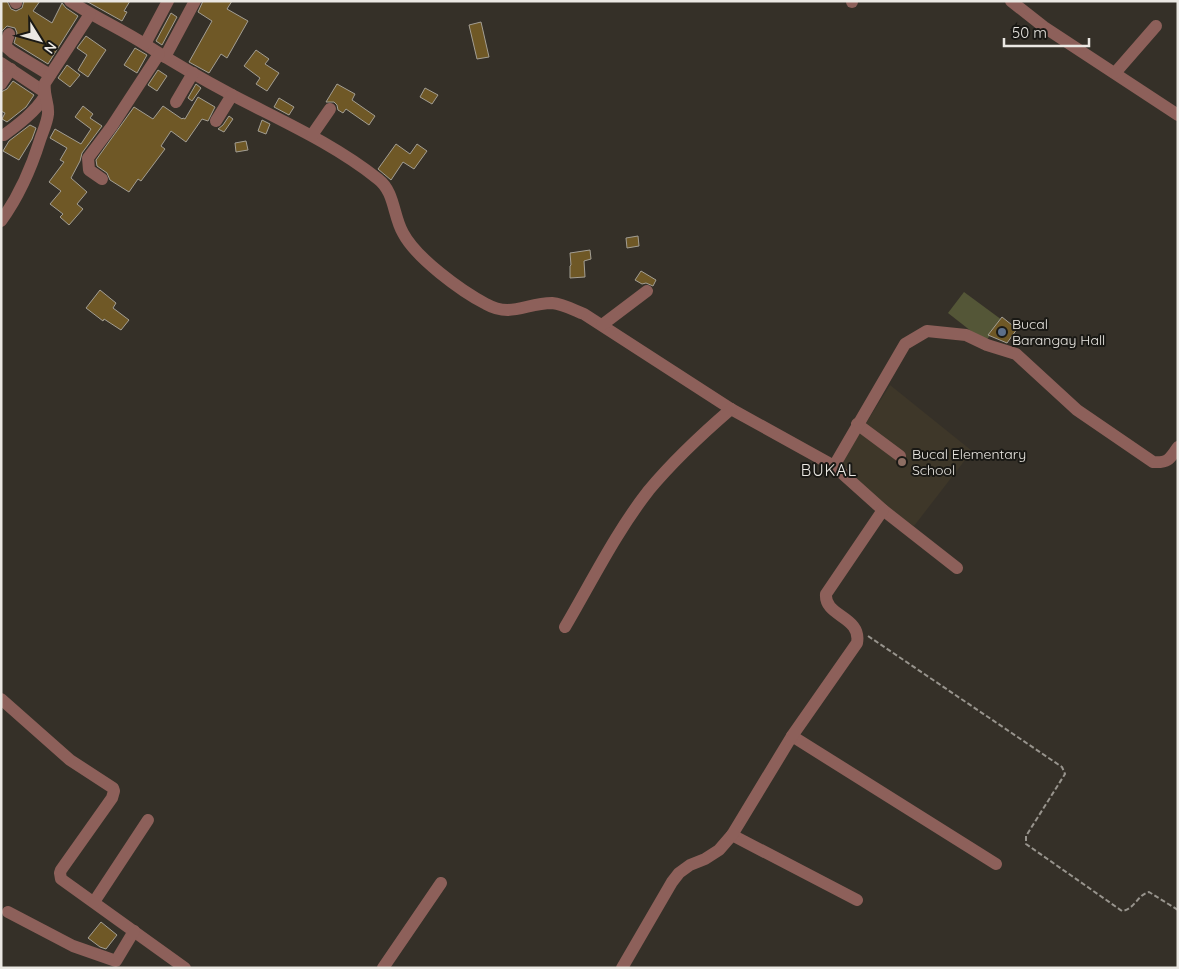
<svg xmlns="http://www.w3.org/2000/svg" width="1179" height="969" viewBox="0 0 1179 969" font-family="Quicksand,sans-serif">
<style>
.built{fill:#3e3729}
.green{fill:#545637}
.building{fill:#6f5826;stroke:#a39e93}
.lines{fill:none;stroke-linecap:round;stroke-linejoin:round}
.path{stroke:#98948d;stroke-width:2;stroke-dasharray:5 2.5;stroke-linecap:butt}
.minor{stroke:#8d605a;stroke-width:12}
.service-dot{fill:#5c6f8a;stroke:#1a1915;stroke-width:2}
.education-dot{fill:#8d6e63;stroke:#1a1915;stroke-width:2}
.labels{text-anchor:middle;stroke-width:4;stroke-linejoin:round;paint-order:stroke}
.poi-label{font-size:14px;fill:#ebe8e3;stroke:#1a1915;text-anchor:start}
.quarter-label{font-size:16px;letter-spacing:1px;fill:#ebe8e3;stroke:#1a1915}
</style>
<rect width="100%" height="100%" fill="#353028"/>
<path class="built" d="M890 385 972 451 914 526 834 474Z"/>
<path class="green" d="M964 292 1002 320 985 342 948 313Z"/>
<g class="building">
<path d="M1 1H7L11 9 16 11 22 8 24 1H40L33 11 52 23 62 3 66 8 78 16 48 64 14 43 17 33 15 28 7 26 1 32Z"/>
<path d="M86 1H130L124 11 127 12 122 21Z"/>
<path d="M203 1H232L227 9 248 21 227 58 221 54 209 73 189 62 212 21 198 12Z"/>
<path d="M171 13 177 17 162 45 156 41Z"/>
<path d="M481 22 489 57 477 59 469 25Z"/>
<path d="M86 36 106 50 88 77 78 70 87 55 77 48Z"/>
<path d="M135 48 147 55 137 73 124 65Z"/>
<path d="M256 50 269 59 265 64 279 73 267 91 256 84 260 78 244 66Z"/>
<path d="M67 65 80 75 70 87 58 78Z"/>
<path d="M158 70 167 76 157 91 148 85Z"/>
<path d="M13 81 34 95 26 107 7 122 2 119 5 113 1 111V92L7 89Z"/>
<path d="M196 84 201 88 192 101 188 98Z"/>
<path d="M337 84 355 94 352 100 375 116 369 125 346 109 343 113 338 110 337 105 334 102H326Z"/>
<path d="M425 88 438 95 432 104 420 97Z"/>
<path d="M198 97 215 107 208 121 202 119 186 142 171 131 161 146 165 149 141 181 138 179 129 192 110 180 107 173 97 166 96 160 134 107 153 119 163 106 182 119 183 118 185 119Z"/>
<path d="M279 98 294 107 289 115 274 107Z"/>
<path d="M83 106 93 114 90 118 102 126 82 153 80 161 71 178 87 192 77 204 83 209 69 225 60 217 63 214 50 204 61 191 49 182 64 162 60 160 67 148 50 138 55 129 81 144 91 129 75 117Z"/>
<path d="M229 116 233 119 224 132 218 129 223 125Z"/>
<path d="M262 120 270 124 266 134 258 131Z"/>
<path d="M30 125 36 128 32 139 19 160 3 151 9 141Z"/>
<path d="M246 141 248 150 236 152 235 143Z"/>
<path d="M396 144 410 154 417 144 427 151 414 169 403 162 391 180 378 169Z"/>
<path d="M638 236 639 246 627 248 626 238Z"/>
<path d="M590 250 591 259 584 261 585 277 570 278V266L571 265 570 253Z"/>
<path d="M641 271 656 280 653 286 646 283 642 284 635 280Z"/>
<path d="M100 290 116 303 113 308 129 320 121 330 104 319 103 321 86 308Z"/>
<path d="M1002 317 1017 329 1007 343 988 335Z"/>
<path d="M101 922 117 935 106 949 100 947 88 938Z"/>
</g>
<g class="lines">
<path class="path" d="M868 636 1062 767 1065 774 1026 836V844L1122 911C1135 909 1137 895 1149 892L1178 910"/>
<g class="minor">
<path d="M15 1 16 3"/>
<path d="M70 1C94 17 121 29 146 45 174 63 204 80 234 96 284 122 334 144 378 179 395 192 393 216 403 233 416 258 461 291 486 304 511 318 526 303 552 303 563 304 574 310 584 314L731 409 834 466 883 510 957 568"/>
<path d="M1011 1 1044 27 1178 115"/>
<path d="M852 2V1"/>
<path d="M9 34 5 46 12 52 50 75"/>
<path d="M145 44 168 1"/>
<path d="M165 57 195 1"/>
<path d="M1 63 43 91"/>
<path d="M1115 73 1156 26"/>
<path d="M1 84 11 69"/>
<path d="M176 102 193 73"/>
<path d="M216 121 232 95"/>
<path d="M4 135C19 124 35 112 45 96"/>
<path d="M312 135 330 109"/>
<path d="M102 179 89 170 88 158 112 126 159 54"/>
<path d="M1 221C19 196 31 169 40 140 43 131 47 123 48 114 49 102 43 95 45 83L90 14"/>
<path d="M602 325 647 291"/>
<path d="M857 424 900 456"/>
<path d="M834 466 905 344 927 331 966 335 987 345 1016 354 1077 410 1153 462C1168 463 1170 459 1178 447"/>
<path d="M565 627C592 581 616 532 649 490 674 460 702 434 731 409"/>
<path d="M1 699 70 760 113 788 114 791 112 798 61 870 60 873 61 879 185 968"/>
<path d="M792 736 996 864"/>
<path d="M732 835 857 900"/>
<path d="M94 902 148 820"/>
<path d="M8 912 73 946 116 961 134 931"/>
<path d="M383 968 441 883"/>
<path d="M622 968 672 882 679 873 690 865 705 859 719 850 732 835 792 736 857 643C862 616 824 617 826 594L883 510"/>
</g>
</g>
<circle class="service-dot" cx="1002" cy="332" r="5"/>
<circle class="education-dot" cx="902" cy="462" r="5"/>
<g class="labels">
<g class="poi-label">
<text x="1012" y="329">Bucal<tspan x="1012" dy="16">Barangay Hall</tspan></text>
<text x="912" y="459">Bucal Elementary<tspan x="912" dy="16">School</tspan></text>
</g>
<g class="quarter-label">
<text x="829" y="476">BUKAL</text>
</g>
</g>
<rect width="1179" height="969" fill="none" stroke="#ebe8e3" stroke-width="5"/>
<g transform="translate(40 40) rotate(127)" stroke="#1a1915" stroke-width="4" paint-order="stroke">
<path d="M0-4L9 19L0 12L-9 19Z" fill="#ebe8e3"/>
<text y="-8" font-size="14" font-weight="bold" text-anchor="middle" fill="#ebe8e3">N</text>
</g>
<path d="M1004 38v8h85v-8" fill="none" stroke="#ebe8e3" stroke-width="2.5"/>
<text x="1012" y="38" font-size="15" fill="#ebe8e3" stroke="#1a1915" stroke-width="4" paint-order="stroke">50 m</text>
</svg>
